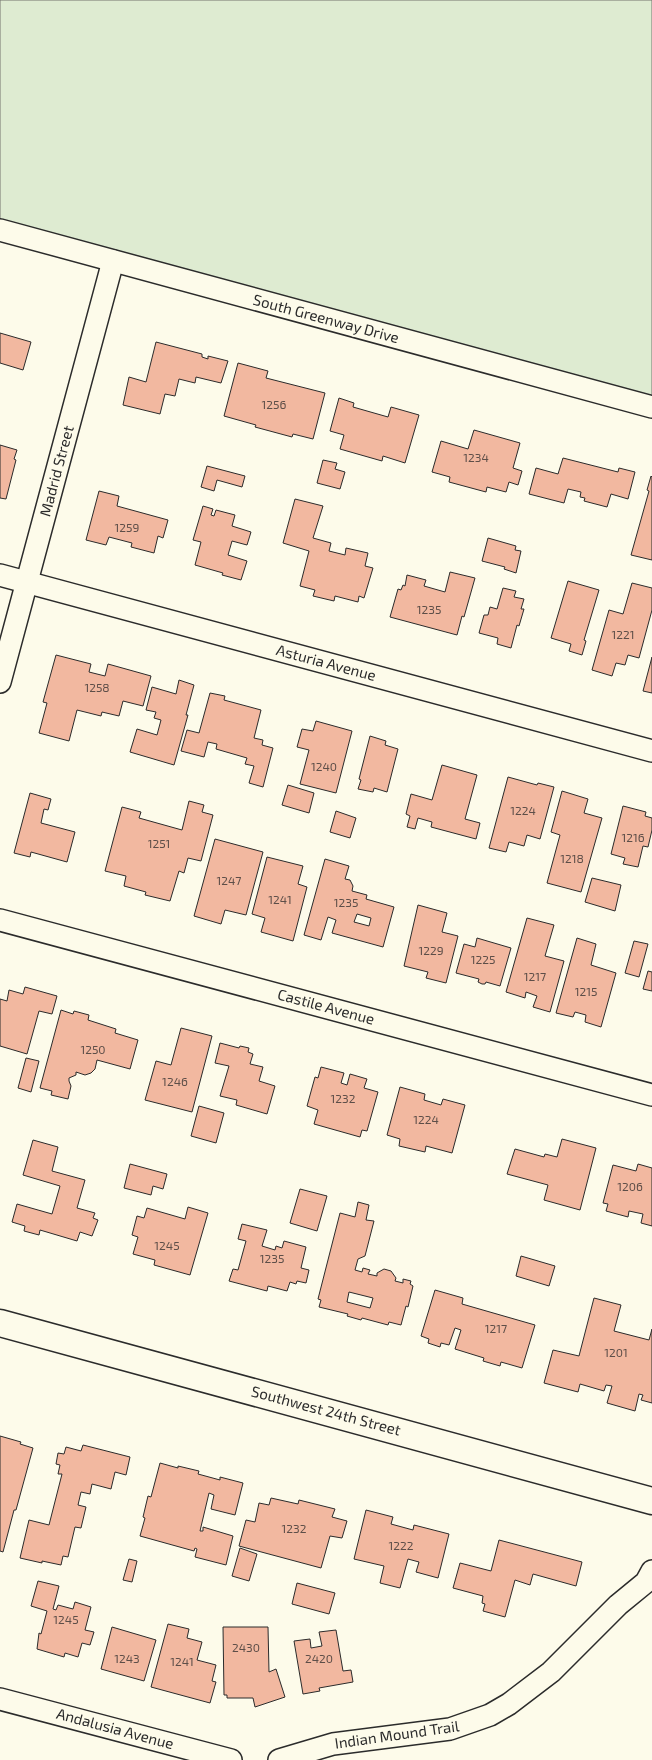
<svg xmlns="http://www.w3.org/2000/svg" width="652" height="1760" viewBox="0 0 652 1760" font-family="'Exo 2',sans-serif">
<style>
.green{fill:#deebd1;stroke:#74746e}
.building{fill:#f2b8a0;stroke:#2b2b2b;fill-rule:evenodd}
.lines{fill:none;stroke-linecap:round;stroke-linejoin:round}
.minor-casing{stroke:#2b2b2b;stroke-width:24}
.tertiary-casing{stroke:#2b2b2b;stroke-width:29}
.minor{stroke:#fdfbea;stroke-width:21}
.tertiary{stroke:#fdfbea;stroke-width:26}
.labels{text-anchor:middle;stroke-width:4;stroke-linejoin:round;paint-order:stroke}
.number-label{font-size:12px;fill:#5d4e48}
.street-label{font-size:15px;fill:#2b2b2b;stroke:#fdfbea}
</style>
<rect width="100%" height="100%" fill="#fdfbea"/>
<path class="green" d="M0 0H652V397L0 220Z"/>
<g class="building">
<path d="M0 333 31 342 23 370 0 363Z"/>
<path d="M156 342 202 354V357L208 359V356L228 361 221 383 196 377 195 383 179 379 175 396 165 394 160 414 123 405 129 377 146 382Z"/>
<path d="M238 363 268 371 266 378 325 393 313 439 293 434 292 437 255 427 256 425 224 416Z"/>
<path d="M339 398 354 403 353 407 388 417 391 407 419 415 405 463 383 456 382 461 340 449 344 435 330 431Z"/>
<path d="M474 430 520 443 513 468 522 471 518 485 509 482 506 492 487 487 486 492 449 482 450 477 432 472 441 441 468 449Z"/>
<path d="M0 445 17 450 14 459 16 460 6 499 0 498Z"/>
<path d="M563 458 618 472 619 468 635 472 628 499 611 494 607 507 584 501 585 498 580 497 581 492 568 489 564 503 529 494 536 468 558 474Z"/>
<path d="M323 460 337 463 335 469 345 472 340 489 317 483Z"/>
<path d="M207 466 245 476 242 487 217 480 214 491 201 487Z"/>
<path d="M651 476 652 477V560L631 555 649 491 647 490Z"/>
<path d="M99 491 119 496 117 506 168 520 163 538 158 536 154 553 131 547 132 543 109 537 106 545 86 540Z"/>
<path d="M295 499 323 506 313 538 331 543 329 551 345 555 346 548 368 553 365 566 373 568 364 598 359 596 358 602 335 596 334 601 313 596 315 590 300 586 309 551 283 543Z"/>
<path d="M203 506 213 509 211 515 214 516 216 510 235 515 232 526 251 532 247 545 232 541 228 555 247 561 241 580 222 575 223 573 195 565 201 542 193 540Z"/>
<path d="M488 538 516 546 515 550 521 551 516 573 504 569 505 567 482 561Z"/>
<path d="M450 572 475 578 464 617 462 616 457 635 390 617 398 589 401 590 403 585 405 586 407 575 426 580 424 586 445 592Z"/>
<path d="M568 581 599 590 584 640 586 641 582 655 569 651 571 644 551 638Z"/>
<path d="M632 583 652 588V610L639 658 628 655 625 665 616 663 612 676 592 670 609 610 623 614Z"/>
<path d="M503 588 516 591 514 597 524 599 521 609H524L519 626 517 625 511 648 497 644 498 638 479 633 484 615H488L490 607 497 609Z"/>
<path d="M56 655 91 664 89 672 105 676 108 664 151 676 143 706 123 701 119 716 102 712 101 716 77 710 69 741 39 733 47 703 43 702Z"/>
<path d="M652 657V693L643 691Z"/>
<path d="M179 680 194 685 186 715H188L174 765 130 752 137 729 157 735 161 720 154 718 156 712 146 710 152 687 176 694Z"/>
<path d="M210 693 225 696 224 700 261 710 254 738 263 740 262 745 273 748 263 787 249 783 254 766 245 764 247 758 216 749 217 744 208 742 204 757 181 751 187 730 199 733Z"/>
<path d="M316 721 352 731 336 793 300 784 309 750 297 747 302 729 313 731Z"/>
<path d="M370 736 386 741 385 745 398 749 387 792 374 788 373 792 358 789 361 780 359 779Z"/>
<path d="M442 765 477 775 465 819 480 823 476 839 431 827 432 822 418 818 415 829 407 827 410 816 406 814 411 794 432 800Z"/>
<path d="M508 777 537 785 538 783 554 787 540 839 527 835 524 846 509 842 506 852 489 848Z"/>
<path d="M288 785 314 793 309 813 282 805Z"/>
<path d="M562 791 588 799 584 813 602 818 581 892 547 883 560 835 551 832Z"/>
<path d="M30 793 51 799 48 810 44 809 41 823 75 832 67 862 31 852 30 857 14 853Z"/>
<path d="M189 801 204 805 202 812 213 815 201 861 188 858 184 873 179 871 170 901 145 895 146 892 124 886 126 876 105 871 122 807 141 812 139 818 182 830Z"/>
<path d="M623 806 646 812 645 816 652 818V830L648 847 643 846 638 867 623 864 625 858 611 854Z"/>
<path d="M336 811 356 818 350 838 330 832Z"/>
<path d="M215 839 263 852 246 915 225 910 221 924 194 916Z"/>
<path d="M267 857 303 866 298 884 307 887 293 941 261 932 265 918 252 914Z"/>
<path d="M325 859 349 866 345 879 350 880 353 886 352 891 367 895 366 899 394 907 383 947 332 933 336 920 328 917 321 940 304 935ZM357 914 371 918 369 926 354 922Z"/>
<path d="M592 878 621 885 615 911 585 902Z"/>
<path d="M418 905 447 913 442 932 458 936 446 983 426 978 428 972 404 966Z"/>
<path d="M527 918 554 925 545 956 564 961 550 1012 533 1007 537 996 526 992 525 998 506 992Z"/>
<path d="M477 938 511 948 500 986 486 982 485 984H482L478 982 479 979 456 973 464 944 475 947Z"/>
<path d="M577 938 596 944 591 965 616 973 601 1027 585 1022 586 1015 575 1012 573 1017 556 1013Z"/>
<path d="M634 941 648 944 639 977 625 973Z"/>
<path d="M648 971 652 972V991L643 989Z"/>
<path d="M25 987 57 996 52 1014 39 1011 27 1054 0 1046V999L7 1001 9 990 23 994Z"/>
<path d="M61 1010 73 1014 74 1011 89 1015 88 1020 116 1029 115 1033 138 1040 130 1069 97 1060 95 1069 91 1073 85 1075 76 1072V1075L69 1078V1081L71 1086 68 1099 51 1095 52 1091 40 1088Z"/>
<path d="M181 1028 212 1036 192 1112 145 1100 156 1061 171 1065Z"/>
<path d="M220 1043 239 1048 240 1046 249 1048 248 1052 253 1054 250 1064 263 1067 259 1081 275 1086 267 1114 236 1105 237 1100 220 1096 229 1066 215 1063Z"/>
<path d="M26 1058 39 1061 31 1092 18 1088Z"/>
<path d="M321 1067 344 1073 341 1083 347 1085 350 1074 367 1079 364 1088 378 1092 367 1131 362 1130 360 1137 314 1124 318 1110 307 1106 315 1077 318 1078Z"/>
<path d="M400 1087 425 1094 424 1100 441 1105 443 1099 465 1105 452 1153 426 1146 425 1152 399 1146 400 1139 387 1135Z"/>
<path d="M199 1106 224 1113 216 1143 191 1136Z"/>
<path d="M562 1139 596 1148 580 1210 544 1200 548 1185 507 1174 515 1149 544 1157 545 1154 557 1157Z"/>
<path d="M33 1140 58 1147 52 1171 85 1180 77 1208 95 1213 93 1218 98 1220 92 1236 80 1232 77 1241 40 1230 39 1235 24 1231 25 1226 12 1222 17 1204 52 1214 60 1186 23 1175Z"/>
<path d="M130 1164 167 1174 163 1189 153 1186 151 1195 124 1188Z"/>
<path d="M638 1164 652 1168V1226L641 1223 643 1214 629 1211 628 1217 606 1211 608 1204 603 1203 613 1165 636 1171Z"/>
<path d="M300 1189 327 1196 317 1231 290 1223Z"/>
<path d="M358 1202 369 1205 366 1220 374 1221 365 1256 358 1259 355 1270 362 1272 363 1268 370 1270 368 1274 377 1276V1273L384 1269 391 1271 396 1278 395 1281 403 1283V1279L411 1281 410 1284 413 1286 408 1307 406 1306 401 1325 389 1322 388 1325 362 1318 361 1320 347 1316 348 1314 319 1307 321 1300 318 1299 340 1213 355 1217ZM349 1292 373 1298 370 1308 347 1302Z"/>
<path d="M188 1207 208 1213 190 1275 154 1265 155 1260 133 1254 138 1237 132 1235 137 1216 144 1218 147 1208 185 1219Z"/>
<path d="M242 1224 267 1230 262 1246 275 1250 276 1246 282 1248 284 1241 306 1247 301 1268 309 1270 306 1283 297 1281 296 1284 290 1282 287 1291 268 1286 267 1291 229 1281 233 1269 238 1270 246 1241 238 1239Z"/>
<path d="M521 1256 555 1266 549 1286 516 1276Z"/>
<path d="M435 1290 463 1298 462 1304 535 1325 522 1368 501 1362 500 1366 483 1361 484 1358 455 1349 461 1330 455 1328 449 1345 441 1343 440 1347 428 1343 429 1339 421 1336Z"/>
<path d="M594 1298 621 1305 614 1331 649 1340 652 1329V1403L641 1400 643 1395 639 1394 635 1411 607 1403 612 1386 606 1385 604 1391 580 1384 578 1392 544 1383 553 1350 579 1356Z"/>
<path d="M0 1436 21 1442 20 1444 33 1448 16 1510H14L3 1552 0 1551Z"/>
<path d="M83 1445 130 1457 126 1475 115 1472 111 1489 92 1484 90 1494 81 1492 78 1505 86 1507 81 1528 75 1527 68 1557 63 1556 61 1565 42 1561V1563L20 1558 29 1520 49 1525 62 1474H58L60 1465 56 1464 58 1453 64 1454 66 1447 81 1451Z"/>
<path d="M160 1463 178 1468V1466L199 1471 198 1474 220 1480V1477L243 1483 235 1515 211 1509 214 1495 209 1493 200 1531H203V1527L233 1536 226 1565 195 1557 197 1549 195 1548 194 1551 140 1536 145 1518 143 1517 148 1496 151 1497Z"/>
<path d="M271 1498 298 1504 299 1500 335 1509 332 1517 347 1521 342 1538 330 1536 321 1568 239 1546 246 1520 255 1522 259 1503 269 1505Z"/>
<path d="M366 1510 393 1517 391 1524 413 1530 414 1525 449 1534 438 1578 416 1572 419 1562 408 1559 400 1588 380 1583 384 1566 354 1559Z"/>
<path d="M499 1540 582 1562 576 1586 533 1574 530 1585 515 1580 505 1617 483 1611 485 1604 482 1603 483 1596 453 1588 460 1563 491 1571Z"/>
<path d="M240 1548 257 1554 249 1581 232 1576Z"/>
<path d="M129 1559 137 1561 132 1582 123 1580Z"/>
<path d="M38 1581 59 1586 53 1609 56 1610 58 1605 73 1609 75 1602 91 1607 85 1630 94 1632 90 1645 82 1643 78 1657 65 1653 64 1657 37 1649 39 1633 41 1634 47 1611 31 1606Z"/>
<path d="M297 1583 335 1593 329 1614 292 1604Z"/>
<path d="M168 1624 189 1629 187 1638 202 1642 197 1660 216 1665 212 1681 216 1682 210 1703 151 1687Z"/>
<path d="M112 1627 156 1640 144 1681 101 1669Z"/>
<path d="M223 1627H268L269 1672 276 1669 285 1697 255 1707 253 1698H227V1695H224Z"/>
<path d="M336 1630 343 1671 351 1670 353 1682 319 1688 320 1691 303 1694 294 1641 310 1639 311 1648 322 1646 319 1632Z"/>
</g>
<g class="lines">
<g class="minor-casing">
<g id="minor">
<path d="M0 230 652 407"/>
<path d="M0 575 652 751"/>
<path d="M0 682 113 261"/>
<path d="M0 920 652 1095"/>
<path d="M0 1699 231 1760"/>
<path d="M279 1760 333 1744 450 1729 490 1715 509 1704 551 1672 618 1605 646 1582 652 1571"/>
</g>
</g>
<g class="tertiary-casing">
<path id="tertiary" d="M0 1323 652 1501"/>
</g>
<use href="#minor" class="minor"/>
<use href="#tertiary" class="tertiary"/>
</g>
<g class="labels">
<g class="number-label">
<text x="274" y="409">1256</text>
<text x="476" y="462">1234</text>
<text x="127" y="532">1259</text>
<text x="429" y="614">1235</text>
<text x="623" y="639">1221</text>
<text x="97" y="692">1258</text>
<text x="324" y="771">1240</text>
<text x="523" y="815">1224</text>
<text x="633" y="842">1216</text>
<text x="159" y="848">1251</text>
<text x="572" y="863">1218</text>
<text x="229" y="885">1247</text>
<text x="280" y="904">1241</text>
<text x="346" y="907">1235</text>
<text x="431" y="955">1229</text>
<text x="483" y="964">1225</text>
<text x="535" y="981">1217</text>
<text x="586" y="996">1215</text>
<text x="93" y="1054">1250</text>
<text x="175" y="1086">1246</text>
<text x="343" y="1103">1232</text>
<text x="426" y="1124">1224</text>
<text x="630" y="1191">1206</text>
<text x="167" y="1250">1245</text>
<text x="272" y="1263">1235</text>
<text x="496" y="1333">1217</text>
<text x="616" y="1357">1201</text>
<text x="294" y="1533">1232</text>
<text x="401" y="1550">1222</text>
<text x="66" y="1624">1245</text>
<text x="246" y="1652">2430</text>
<text x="127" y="1663">1243</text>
<text x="319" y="1663">2420</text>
<text x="182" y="1666">1241</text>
</g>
<g class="street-label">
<text transform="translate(326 319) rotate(15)" y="5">South Greenway Drive</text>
<text transform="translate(57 471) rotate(-75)" y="5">Madrid Street</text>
<text transform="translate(326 663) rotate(15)" y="5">Asturia Avenue</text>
<text transform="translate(326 1007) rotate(15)" y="5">Castile Avenue</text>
<text transform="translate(326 1411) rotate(15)" y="5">Southwest 24th Street</text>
<text transform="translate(115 1729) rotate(15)" y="5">Andalusia Avenue</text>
<text transform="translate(397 1735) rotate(-8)" y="5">Indian Mound Trail</text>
</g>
</g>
</svg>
